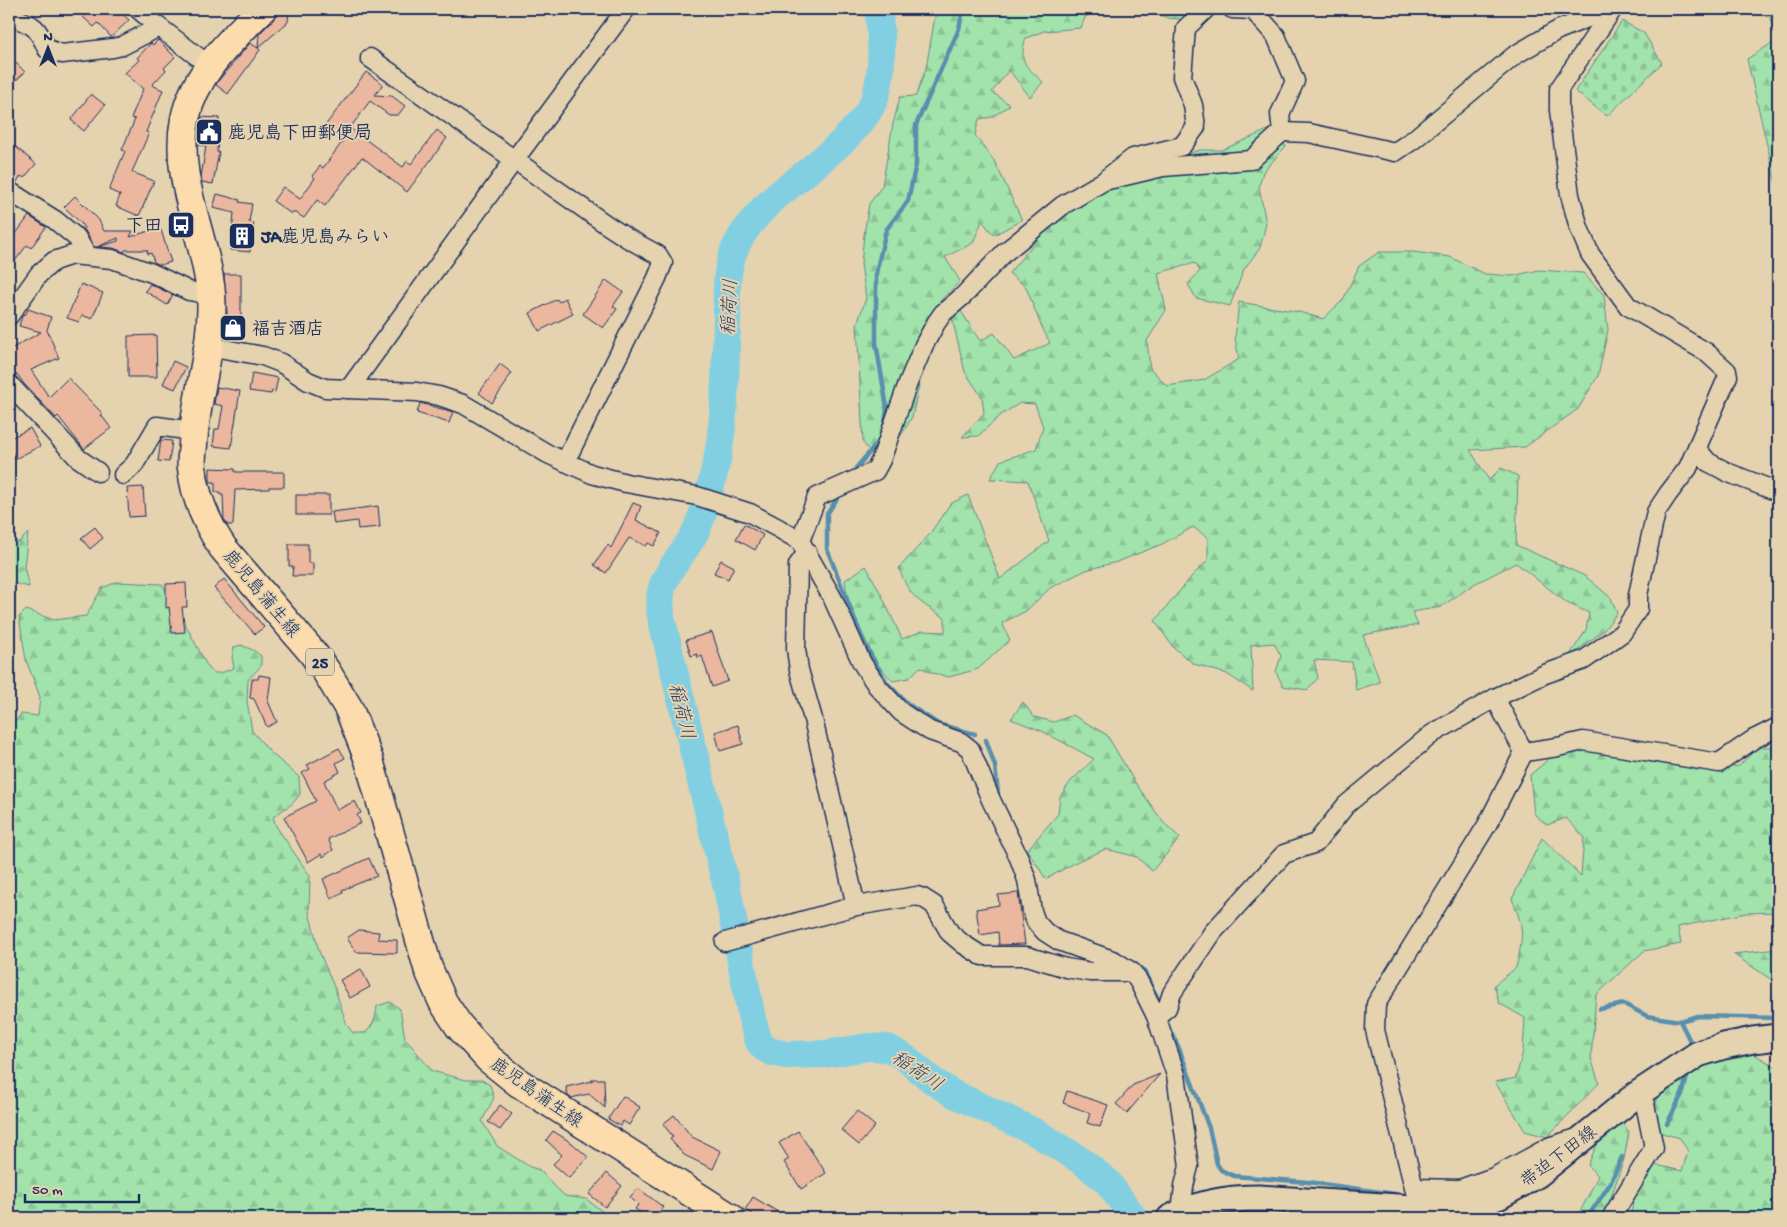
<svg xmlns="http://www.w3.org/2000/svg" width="1787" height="1227" viewBox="0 0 1787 1227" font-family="'Gochi Hand','Klee One',sans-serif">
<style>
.forest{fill:url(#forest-firs);stroke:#5e8985}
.cemetery{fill:url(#cemetery-stones);stroke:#5e8985}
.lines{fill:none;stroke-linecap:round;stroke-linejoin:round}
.stream{stroke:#598fad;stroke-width:4.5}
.river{stroke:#83cfe2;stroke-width:28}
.building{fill:#ebb79e;stroke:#1b2f5e}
.street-casing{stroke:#1b2f5e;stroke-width:21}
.secondary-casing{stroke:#1b2f5e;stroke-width:29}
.primary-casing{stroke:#1b2f5e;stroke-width:31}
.street{stroke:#e5d3b0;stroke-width:18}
.secondary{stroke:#e5d3b0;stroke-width:25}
.primary{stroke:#fcdcac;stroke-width:28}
.labels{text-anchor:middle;stroke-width:4;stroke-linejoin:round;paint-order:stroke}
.shield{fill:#e5d3b0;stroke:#586077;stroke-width:1}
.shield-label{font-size:16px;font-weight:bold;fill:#1b2f5e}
.poi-label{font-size:18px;font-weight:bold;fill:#1b2f5e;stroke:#e5d3b0;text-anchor:start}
.street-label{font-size:18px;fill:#1b2f5e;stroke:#e5d3b0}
.water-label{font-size:19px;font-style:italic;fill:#253f6b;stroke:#e5d3b0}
</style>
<defs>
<pattern id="forest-firs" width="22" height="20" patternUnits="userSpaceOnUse" patternTransform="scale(1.25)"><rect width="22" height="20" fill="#a2e3ac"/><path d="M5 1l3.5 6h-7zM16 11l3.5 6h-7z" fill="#8bc396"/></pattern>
<pattern id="cemetery-stones" width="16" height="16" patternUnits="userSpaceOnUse" patternTransform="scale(1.25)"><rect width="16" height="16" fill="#a2e3ac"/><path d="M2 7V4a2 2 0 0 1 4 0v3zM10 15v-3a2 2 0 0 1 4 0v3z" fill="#8bc396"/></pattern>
</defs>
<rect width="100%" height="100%" fill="#e5d3b0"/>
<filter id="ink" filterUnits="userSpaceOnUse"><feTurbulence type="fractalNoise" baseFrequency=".02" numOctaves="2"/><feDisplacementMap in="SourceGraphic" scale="10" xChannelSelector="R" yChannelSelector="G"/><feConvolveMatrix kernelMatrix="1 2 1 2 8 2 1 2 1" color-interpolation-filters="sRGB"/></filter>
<g filter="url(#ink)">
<g class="forest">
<path d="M939 9H1102L1085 17 1081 28 1044 31 1026 38C1018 63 1026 66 1043 82L1030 97 1009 70 992 92 1010 105 992 117 979 119 975 135 995 162 1022 220 994 235 982 221 973 243 945 257 960 281 941 300 921 376 912 417 902 434 873 455 863 443 857 324 866 298 861 264 864 235 869 204 882 186 893 124 900 97 916 96 926 68 935 17Z"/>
<path d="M1144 9H1198L1190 20 1168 18Z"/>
<path d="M1767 9H1778V192L1747 59 1777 40Z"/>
<path d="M1270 129 1286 146 1263 172 1259 186 1266 224 1260 248 1244 269 1230 306 1196 298 1188 284 1200 271 1195 263 1158 273 1166 310 1147 341 1150 368 1167 386 1204 380 1239 359 1235 338 1239 302 1299 312 1323 319 1343 300 1359 266 1379 252H1413L1450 257 1485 274 1512 276 1539 270 1583 273 1604 295 1608 330 1598 376 1578 409 1525 447 1470 450 1489 480 1501 468 1518 476 1516 545 1585 576 1611 598 1617 613 1604 630 1568 658 1586 630 1589 613 1567 603 1516 563 1474 584 1441 607 1412 612 1418 625 1363 635 1380 682 1356 690 1352 662 1314 660 1318 678 1307 690 1283 686 1276 672 1281 656 1274 643 1251 645 1253 691 1227 674 1194 664 1173 647 1155 621 1192 576 1208 560V538L1193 527 1162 544 1117 562 1086 570 1050 588 1026 611 1002 623 1010 640 978 669 949 677 932 673 920 667 909 678 893 681 877 664 848 604 845 580 866 566 881 594 902 639 922 631 945 632V618C920 602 909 598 899 568L929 535 950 504 968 495 1000 579 1049 541 1028 481 990 479 1000 461 1036 449 1043 427 1035 404 1020 403 1001 415 978 436 962 437 984 413 982 397 965 372 952 318 961 311 980 341 994 333 1014 360 1050 343 1040 323 1026 287 1009 273 1063 209 1149 166 1200 150H1222Z"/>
<path d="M28 533 24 567 29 587 9 582V541L19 542Z"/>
<path d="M117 582 162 584 189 631 206 664 213 673H221L234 668 232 657 234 647 241 645 253 650 261 656V666L248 680 247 701 252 731 271 753 299 777 300 794 293 803 273 817 276 826 310 876 309 912 319 951 335 989 347 1025 353 1033H365C374 1025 376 1018 377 1006L390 1002 400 1009 405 1038 432 1071 466 1080H482L490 1085 494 1098 482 1121 497 1146 530 1167 540 1170 550 1182 565 1196 586 1199 611 1218H9V729L21 714 38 716 40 697 26 660 19 617 26 610 54 620 86 616 102 588Z"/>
<path d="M1023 702 1034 717 1054 722 1073 715 1107 735 1134 781 1163 822 1180 838 1152 871 1137 857 1106 849 1078 861 1046 879 1027 850 1058 814 1060 797 1071 781 1094 759 1042 731 1011 719Z"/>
<path d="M1577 747 1714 769 1739 766 1758 747H1778V912L1746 913 1678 927 1681 944 1644 951 1596 995 1591 1058 1599 1083 1547 1137 1525 1131 1495 1082 1516 1078 1523 1051 1525 1018 1499 1003 1494 985 1516 968C1523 937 1525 929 1512 899L1542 838 1581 876 1584 837 1566 818 1547 825 1534 814 1530 775 1550 758Z"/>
<path d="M1778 949V980H1772L1733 954Z"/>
<path d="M1747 1050 1778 1068V1218H1630L1642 1159 1656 1165 1682 1171 1688 1151 1680 1138 1651 1130 1658 1089 1697 1061Z"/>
<path d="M1622 1121 1629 1132 1624 1159 1604 1218H1577L1598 1176 1588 1165 1600 1137Z"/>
</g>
<path class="cemetery" d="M1622 21 1644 33 1662 63 1607 116 1575 91Z"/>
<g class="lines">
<g class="stream">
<path d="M885 425 887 408 876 343V273L886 230 908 201 916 164V125L959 29 963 9"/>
<path d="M856 468 881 439"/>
<path d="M840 494 827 514V549L865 645 887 683 909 705 938 724 975 734"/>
<path d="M986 740 995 766 998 794"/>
<path d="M1135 964 1144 971 1159 1001"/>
<path d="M1600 1009 1624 1004 1647 1016 1680 1021 1692 1045"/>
<path d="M1680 1021 1698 1016 1778 1018"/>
<path d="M1168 1027 1178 1046 1209 1128 1217 1164 1221 1170 1234 1176 1308 1182 1395 1194"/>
<path d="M1667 1124 1683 1092 1687 1076"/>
<path d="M1587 1218 1610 1184 1622 1157"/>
</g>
<path class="river" d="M878 9C882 37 884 68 876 95 867 127 814 166 788 187 766 204 744 226 733 253 725 274 727 299 727 321 725 366 726 415 717 460 712 482 707 505 698 526 690 546 674 561 665 580 659 591 660 605 661 617L728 893 752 1019 759 1042 764 1048 772 1052 786 1055 825 1054 868 1047 888 1048 904 1057 933 1081 952 1093 1035 1132 1080 1160 1107 1181 1134 1218"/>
</g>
<g class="building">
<path d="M91 9H117L129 20 111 37 98 23 94 27 83 17Z"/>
<path d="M279 9H289L288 22 258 48 260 50 228 94 216 85 218 81 250 43 258 48 259 34 273 20Z"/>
<path d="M158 40 175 57 164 68 166 70 152 85 163 90 146 132 149 133 132 172 154 181 139 216 116 206 120 195 109 190 125 151 122 150 135 119 131 118 143 89 125 73 139 60 137 58 151 43 153 45Z"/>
<path d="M16 63 25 72 9 87V69Z"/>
<path d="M366 72 383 84 375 95 392 96 405 106 398 115H389L370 101 350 128 403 167 407 161 411 164 437 130 447 138 407 192 362 157 325 206 317 200 304 218 296 213H290L273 201 283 187 300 199 315 178 312 176 320 166 323 168 343 141 324 127Z"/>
<path d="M91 94 105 105 84 131 71 120Z"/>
<path d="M202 117 219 118 217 152H219L213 184 202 182 201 177 206 146 199 145Z"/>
<path d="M9 141 36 164 24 178 21 176 16 183 9 180Z"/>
<path d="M217 194 240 200 239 202 252 204 249 222 254 223 250 252 230 250 234 213 213 208Z"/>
<path d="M75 196 99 220 104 231H133L130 237 152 230H161L171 262 160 265 154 262 151 253 148 254 147 250H125L124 252 113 248 98 247 118 241V238L97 247H94L81 223 64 207Z"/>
<path d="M29 216 46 227 31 248 27 245 9 269V243Z"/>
<path d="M224 274H241V339L225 338 227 313Z"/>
<path d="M606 280 623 292 613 306 617 309 603 328 583 314Z"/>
<path d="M81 284 103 293 92 319 82 315 79 322 67 318Z"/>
<path d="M150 284 173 295 167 305 145 291Z"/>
<path d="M565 298 573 314 539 331 530 313 557 299 559 302Z"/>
<path d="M28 309 51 317 47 330 59 358 31 370 49 397 68 378 103 414 101 415 111 428 84 449 58 416 56 418 24 384 17 374 15 375 9 364V350L41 332 19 326 22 316 24 314H26Z"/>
<path d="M156 335 157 377H128V336Z"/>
<path d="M173 361 186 367 175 389 163 384Z"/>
<path d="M500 364 512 373 506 381 507 382 492 403 479 393Z"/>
<path d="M252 373 278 378 275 392 272 391 271 394 249 391Z"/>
<path d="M217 387 240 391 231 448 213 446 215 429H219L223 406 214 404Z"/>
<path d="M420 403 453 412 449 423 417 413Z"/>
<path d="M30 428 40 446 15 459 9 445V439Z"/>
<path d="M161 440 172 441 169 462 158 461Z"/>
<path d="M210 468 235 469V472H284V487H269V489L235 490 233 525H228L224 520 223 495H220V492H215V482H210Z"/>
<path d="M143 487 145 516 129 517 127 488Z"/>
<rect x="296" y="495" width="33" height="20"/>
<path d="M633 503 641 506 636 520 661 533 654 546 648 543 646 546 629 538 606 573 594 565 608 545 611 548Z"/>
<path d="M378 506 380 527 358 529 357 521 334 524 332 512Z"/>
<path d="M744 524 763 535 755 550 736 539Z"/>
<path d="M95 527 103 538 90 549 81 538Z"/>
<path d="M289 544H308V563H313V576H292L293 566H289Z"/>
<path d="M721 560 734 567 728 579 714 573Z"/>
<path d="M224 579 264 627 255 634 214 588Z"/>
<path d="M186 583 187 607H182L185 632 172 633 169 607 166 608V584Z"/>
<path d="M712 632 728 681 712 687 702 656 698 658 697 654 691 656 686 640Z"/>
<path d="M259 675 271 677 268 701 277 722 267 727 254 699 250 698 252 679H258Z"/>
<path d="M738 725 743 744 720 751 715 732Z"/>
<path d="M339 748 345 758 336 763 340 772 324 781 337 810 355 801 361 813 357 815 361 823 328 839 333 850 323 857 321 854 308 862 284 817 316 801 302 773 310 769 307 765Z"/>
<path d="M369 858 377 876 342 890 343 893 331 899 323 879Z"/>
<path d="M1018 893 1025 944 999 945 998 932 980 935 976 909 999 905 998 895Z"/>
<path d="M359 930 379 932 378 939 397 940V953L356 952 347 938Z"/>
<path d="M361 969 370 987 350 998 340 980Z"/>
<path d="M1160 1074 1127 1113 1116 1104 1133 1085Z"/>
<path d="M592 1079H604L605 1108 589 1094 571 1098 568 1096 566 1087 592 1081Z"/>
<path d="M1067 1091 1108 1105 1100 1127 1087 1123 1090 1113 1063 1103Z"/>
<path d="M623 1096 640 1107 629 1125 623 1121 620 1126 608 1119Z"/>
<path d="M500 1105 512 1114 500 1130 488 1122Z"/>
<path d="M857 1111 875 1126 859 1145 841 1130Z"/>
<path d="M674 1115 692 1137 721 1151 713 1169 684 1155 670 1139 673 1137 663 1124Z"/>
<path d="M553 1131 572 1143 588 1157 569 1178 553 1164 562 1155 546 1140Z"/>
<path d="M798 1131 826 1173 801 1189 784 1162 789 1159 779 1143Z"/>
<path d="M607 1173 622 1186 605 1207 589 1194Z"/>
<path d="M638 1188 663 1207 655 1218H648L635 1209 638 1205 630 1197Z"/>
<path d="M753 1197 788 1218H758L745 1210Z"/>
</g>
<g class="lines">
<g class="street-casing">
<g id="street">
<path d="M138 9 159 27 210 66"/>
<path d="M1232 9 1253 10 1276 36 1295 81 1280 114 1282 132"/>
<path d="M9 16C33 25 36 24 47 49L62 54 113 48 122 46 159 27"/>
<path d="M370 58 607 225 627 238 658 255 663 263 657 278 565 462"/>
<path d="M1107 178 1133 158 1182 146 1196 127 1193 105 1182 77 1186 28 1206 9"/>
<path d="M9 191 55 220 77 238 87 256"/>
<path d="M9 316 39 274 54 261 72 255 112 259 152 273 189 291 211 295"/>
<path d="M208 346 263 356 281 363 308 381 325 388 417 392 439 396 463 404 548 454 592 474 626 483 697 496 750 513 778 528 800 541 832 597 862 663 877 686 901 712 913 720 930 731 961 742 970 749 991 800 1019 858 1027 880 1032 911 1036 922 1045 932 1059 941 1115 961 1132 972 1139 982 1156 1016 1176 1075 1189 1166 1184 1186 1181 1212"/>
<path d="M9 384 78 458 98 472"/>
<path d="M349 389 515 159 626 9"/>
<path d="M1697 449 1708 462 1729 473 1778 492"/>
<path d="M123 475 134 465 157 426 193 431"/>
<path d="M800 541 817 497 875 471 881 460 908 383 924 345 936 323 943 313 963 296 1004 253 1063 205 1104 181 1163 167 1251 160 1282 132 1309 133 1395 152 1413 140 1515 55 1558 30 1590 17 1602 9"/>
<path d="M807 552 798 565 796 649 799 670 813 719 856 906"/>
<path d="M1495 698 1524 752 1487 825 1376 1004 1375 1030 1414 1188 1460 1189 1494 1177 1551 1146 1577 1138"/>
<path d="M1524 752 1558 747 1583 741 1719 763 1754 739 1778 727"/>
<path d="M725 942 856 906 917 896 923 898 934 905 950 933 963 944 982 956H1027L1066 968 1090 972H1130"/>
<path d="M1156 1016 1167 1008 1172 993 1213 932 1284 854 1316 843 1346 805 1432 734 1495 698 1545 674 1584 660 1622 633 1638 609V595L1656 512 1668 494 1688 468 1728 376 1727 371 1706 352 1628 306 1590 254 1579 228 1570 195 1559 110V89L1613 9"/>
<path d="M1611 1218 1654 1148 1645 1104 1636 1095"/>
</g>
</g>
<g class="secondary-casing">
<path id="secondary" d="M1170 1218C1197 1203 1229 1198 1259 1198L1413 1208H1442L1478 1204 1500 1196 1537 1175 1636 1095 1698 1054 1724 1046 1753 1040 1778 1037"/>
</g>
<g class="primary-casing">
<path id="primary" d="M262 9C231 40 194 74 185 119 173 179 206 236 211 294 215 345 195 395 193 445 192 452 191 460 192 468 195 497 207 524 223 548L312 652 326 671 349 709 369 760 428 968 443 1002 459 1026 489 1059 519 1083 731 1218"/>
</g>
<use href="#street" class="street"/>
<use href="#secondary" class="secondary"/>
<use href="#primary" class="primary"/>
</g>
</g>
<defs>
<g id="civic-square" transform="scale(1.4375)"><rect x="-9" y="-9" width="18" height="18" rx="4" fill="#1b2f5e" stroke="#e5d3b0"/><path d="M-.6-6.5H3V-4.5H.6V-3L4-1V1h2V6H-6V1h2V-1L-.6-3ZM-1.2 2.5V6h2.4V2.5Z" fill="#fff"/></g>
<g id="bus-square" transform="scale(1.4375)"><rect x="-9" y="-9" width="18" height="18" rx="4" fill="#1b2f5e" stroke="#e5d3b0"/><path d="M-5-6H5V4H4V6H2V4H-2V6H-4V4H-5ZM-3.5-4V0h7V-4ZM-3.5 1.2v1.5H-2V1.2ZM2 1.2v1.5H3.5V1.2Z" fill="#fff"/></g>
<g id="building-square" transform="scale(1.4375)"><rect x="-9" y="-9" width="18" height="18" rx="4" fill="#1b2f5e" stroke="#e5d3b0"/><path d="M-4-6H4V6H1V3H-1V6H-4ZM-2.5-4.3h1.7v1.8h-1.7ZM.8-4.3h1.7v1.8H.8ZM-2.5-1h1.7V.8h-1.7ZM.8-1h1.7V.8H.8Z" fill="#fff"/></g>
<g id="shop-square" transform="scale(1.4375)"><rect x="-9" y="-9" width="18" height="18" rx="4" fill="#1b2f5e" stroke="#e5d3b0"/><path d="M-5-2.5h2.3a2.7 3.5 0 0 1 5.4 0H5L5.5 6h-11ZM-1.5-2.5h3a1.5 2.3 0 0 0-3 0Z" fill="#fff"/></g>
</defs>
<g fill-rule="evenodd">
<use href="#civic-square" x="209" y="132"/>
<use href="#bus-square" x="181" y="225"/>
<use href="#building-square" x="242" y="236"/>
<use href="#shop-square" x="233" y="328"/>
</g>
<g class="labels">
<rect class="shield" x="306" y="648.5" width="28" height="27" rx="4"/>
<g class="shield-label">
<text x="320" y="668">25</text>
</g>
<g class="poi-label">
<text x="228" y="138">鹿児島下田郵便局</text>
<text x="162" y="231" text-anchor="end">下田</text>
<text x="261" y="242">JA鹿児島みらい</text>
<text x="252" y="334">福吉酒店</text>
</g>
<g class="street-label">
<text transform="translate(262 593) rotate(50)" y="6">鹿児島蒲生線</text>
<text transform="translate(537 1092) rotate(35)" y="6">鹿児島蒲生線</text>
<text transform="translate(1558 1156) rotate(-37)" y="6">帯迫下田線</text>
</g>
<g class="water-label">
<text transform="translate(728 307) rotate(-87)" y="7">稲荷川</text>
<text transform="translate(683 711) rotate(76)" y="7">稲荷川</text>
<text transform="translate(918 1070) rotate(34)" y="7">稲荷川</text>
</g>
</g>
<rect width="1787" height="1227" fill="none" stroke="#e5d3b0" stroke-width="30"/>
<rect x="15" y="15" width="1757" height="1197" fill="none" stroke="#1b2f5e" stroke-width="2" filter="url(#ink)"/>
<g transform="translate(48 48)" stroke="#e5d3b0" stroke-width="4" paint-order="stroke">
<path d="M0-4L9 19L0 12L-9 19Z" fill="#1b2f5e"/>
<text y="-8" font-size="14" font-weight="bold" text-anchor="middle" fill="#1b2f5e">N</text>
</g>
<path d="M25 1194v8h114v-8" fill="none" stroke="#1b2f5e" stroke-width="2.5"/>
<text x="32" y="1194" font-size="15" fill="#1b2f5e" stroke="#e5d3b0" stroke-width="4" paint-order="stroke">50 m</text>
</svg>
